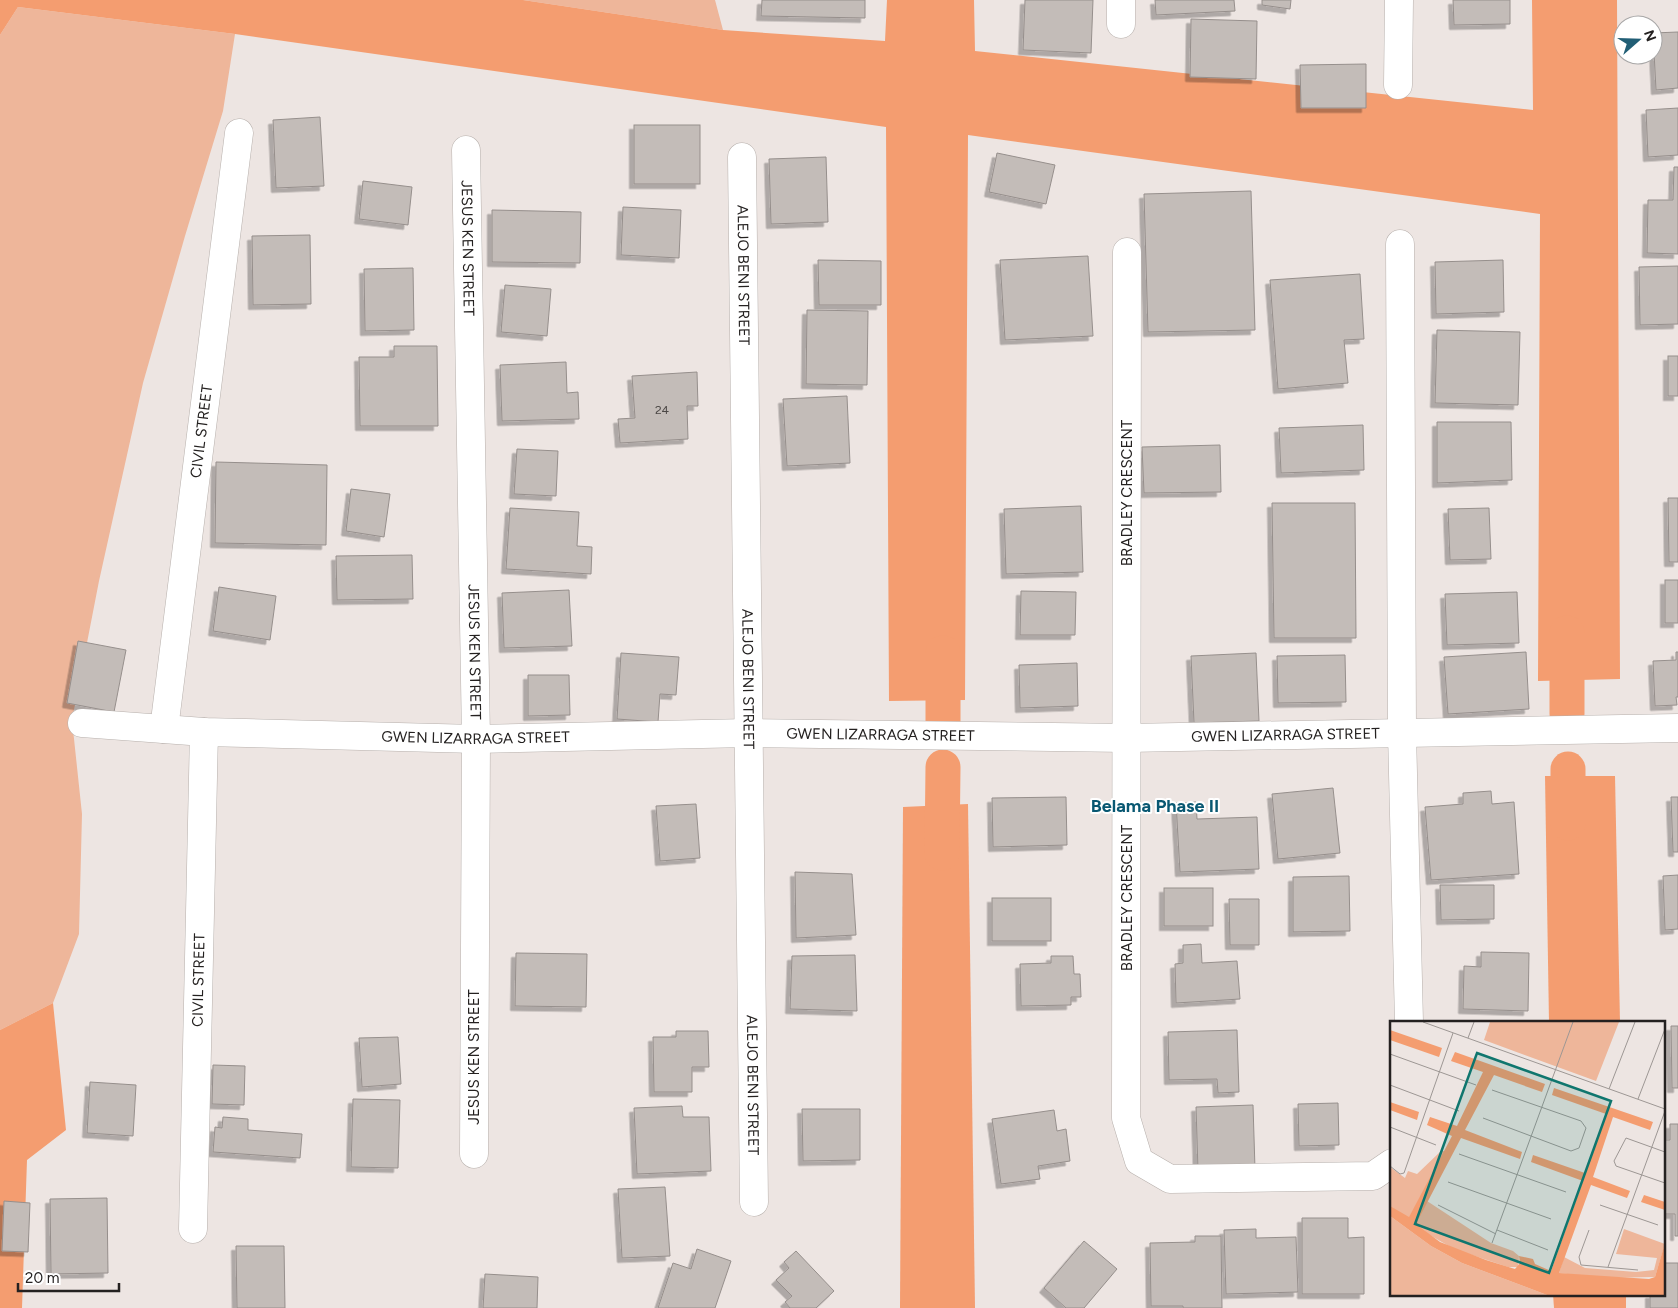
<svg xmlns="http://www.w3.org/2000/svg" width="1678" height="1308" viewBox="0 0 1678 1308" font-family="Figtree,sans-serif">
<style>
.green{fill:#eeb69a}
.water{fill:#f49d70}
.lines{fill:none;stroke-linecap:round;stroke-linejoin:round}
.canal{stroke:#f49d70;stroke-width:35}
.building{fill:#c3bcb8;stroke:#968f8c;filter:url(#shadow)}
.street-casing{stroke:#b7b0ac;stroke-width:29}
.street{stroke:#fff;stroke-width:28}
.labels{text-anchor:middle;stroke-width:4;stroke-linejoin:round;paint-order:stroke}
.number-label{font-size:12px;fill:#4c4846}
.street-label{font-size:15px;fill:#242120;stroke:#fff}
.quarter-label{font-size:18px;font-weight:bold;fill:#095872;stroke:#fff}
.inset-road{fill:none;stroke:#9d9794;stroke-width:1}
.view{fill:#0f766e;fill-opacity:0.15;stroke:#0f766e;stroke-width:2.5}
.inset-edge{fill:none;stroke:#242120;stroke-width:2.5}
</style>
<defs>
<filter id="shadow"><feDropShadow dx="-4.5" dy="4.5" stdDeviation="0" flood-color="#0004"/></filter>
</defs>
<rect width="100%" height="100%" fill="#ede5e2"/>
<g class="green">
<path d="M523 0H715L723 30Z"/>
<path d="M18 7 235 34 223 111 185 236 143 383 99 581 72 720 82 814 79 934 53 1003 0 1030V35Z"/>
</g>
<g class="water">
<path d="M0 0H523L723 30 885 41 887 0H974L975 51 1533 110 1532 0H1617L1620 679 1538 681 1540 214 968 135 965 700 889 701 886 127 235 34 18 7 0 35Z"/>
<path d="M1545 776H1615L1620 1022H1549Z"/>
<path d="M968 804 975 1308H900L903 807Z"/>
<path d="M53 1003 66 1130 27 1160 22 1308H0V1030Z"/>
<path d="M1553 1294H1626V1308H1554Z"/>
</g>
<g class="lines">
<g class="canal">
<path d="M1567 633V714"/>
<path d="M943 725V653"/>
<path d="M1568 769V823"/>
<path d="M942 853 943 767"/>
</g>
</g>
<g class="building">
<path d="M762 0H865V18L761 16Z"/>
<path d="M1025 0H1093L1091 53 1023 50Z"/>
<path d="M1155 0H1234L1235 11 1156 15Z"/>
<path d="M1262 0H1291L1290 9 1262 5Z"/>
<path d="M1453 0H1510V24L1454 25Z"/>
<path d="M1191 19 1257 21 1256 79 1190 77Z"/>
<path d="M1678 32V88L1656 90 1653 33Z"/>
<path d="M1366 64V108H1301L1300 65Z"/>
<path d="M1678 108V155L1648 157 1646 110Z"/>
<path d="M320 117 324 186 276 188 273 120Z"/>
<rect x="634" y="125" width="66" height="59"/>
<path d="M997 153 1055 165 1046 204 989 192Z"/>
<path d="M826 157 828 222 771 224 769 159Z"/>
<path d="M1674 167H1678V254L1647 253 1648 200H1673Z"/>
<path d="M363 181 412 187 408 225 359 219Z"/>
<path d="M1251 191 1255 330 1148 332 1144 194Z"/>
<path d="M623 207 681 210 679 258 621 255Z"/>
<path d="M492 210 581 212 580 263 492 262Z"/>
<path d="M310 235 311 304 253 305 252 236Z"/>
<path d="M1088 256 1093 336 1005 340 1000 260Z"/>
<path d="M818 260 881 261V305H819Z"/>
<path d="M1503 260 1504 312 1436 314 1435 262Z"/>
<path d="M1678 266V324L1640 325 1639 267Z"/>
<path d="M413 268 414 330 365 331 364 269Z"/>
<path d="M1360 274 1364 339 1344 340 1348 383 1278 389 1270 280Z"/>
<path d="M505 285 551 289 547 336 501 332Z"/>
<path d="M807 310 868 311 867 385 806 384Z"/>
<path d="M1437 330 1520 332 1518 405 1435 403Z"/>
<path d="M394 346H437L438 426H360L359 357H394Z"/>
<rect x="1668" y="356" width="10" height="40"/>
<path d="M566 362 567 393 578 392 579 419 502 421 500 365Z"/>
<path d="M697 372 698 406H687L688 439 620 443 618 419 635 418 632 376Z"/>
<path d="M847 396 850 463 787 466 783 399Z"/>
<path d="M1437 422H1511L1512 480 1437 483Z"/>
<path d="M1363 425 1364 470 1281 473 1279 428Z"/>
<path d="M1220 445 1221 492 1144 493 1142 447Z"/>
<path d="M517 449 558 451 556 496 514 494Z"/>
<path d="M216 462 327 465 326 545 215 543Z"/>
<path d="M351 489 390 494 384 537 346 531Z"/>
<path d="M1668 498H1678V562H1669Z"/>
<path d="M1272 503H1355L1356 638H1274Z"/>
<path d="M1081 506 1083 572 1006 574 1004 509Z"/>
<path d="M510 508 579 512 577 546 592 547 591 574 506 569Z"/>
<path d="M1489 508 1491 559 1450 560 1448 509Z"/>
<path d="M412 555 413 599 337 600 336 556Z"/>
<rect x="1665" y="580" width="13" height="43"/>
<path d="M219 587 276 596 270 640 213 631Z"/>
<path d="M569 590 572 646 504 648 502 593Z"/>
<path d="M1021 591 1076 592 1075 635H1020Z"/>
<path d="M1517 592 1519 643 1447 645 1445 594Z"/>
<path d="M78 641 126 650 114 712 67 703Z"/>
<path d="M1526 652 1529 709 1448 714 1444 657Z"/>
<path d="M1676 652H1678V697H1676L1677 705 1655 706 1653 661 1676 660Z"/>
<path d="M621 653 679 657 676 695 660 694 658 722 617 719Z"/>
<path d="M1256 653 1259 721 1194 723 1191 656Z"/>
<path d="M1345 655 1346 702 1278 703 1277 656Z"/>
<path d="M1077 663 1078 706 1020 708 1019 665Z"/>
<path d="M528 675H569L570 715 528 716Z"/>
<path d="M1333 788 1340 853 1278 859 1272 794Z"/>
<path d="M1491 791 1492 804 1514 802 1519 874 1431 880 1425 807 1463 804V793Z"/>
<path d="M1066 797 1067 845 993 847 992 798Z"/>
<path d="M1671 797H1678V852H1673Z"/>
<path d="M1196 802 1197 819 1257 817 1259 869 1180 872 1176 803Z"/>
<path d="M696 804 700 858 660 861 656 806Z"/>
<path d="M795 872 852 874 856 935 796 938Z"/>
<path d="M1678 875V929L1665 930 1663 876Z"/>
<path d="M1349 876 1350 931 1293 932V877Z"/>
<path d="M1440 885H1494V919L1441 920Z"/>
<rect x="1164" y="888" width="49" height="38"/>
<rect x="992" y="898" width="59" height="43"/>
<path d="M1229 899H1259V945H1230Z"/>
<path d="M1201 944 1202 963 1237 961 1240 999 1176 1003 1175 964 1183 963V945Z"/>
<path d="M1481 952 1529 953 1528 1011 1463 1009 1464 966 1481 967Z"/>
<path d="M516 953 587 954 586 1007 515 1006Z"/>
<path d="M855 955 857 1011 790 1009 792 956Z"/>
<path d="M1051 956H1073L1074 974H1080L1081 997H1071V1005L1021 1006 1020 964 1051 963Z"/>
<path d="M1671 1026H1678V1088H1672Z"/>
<path d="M1237 1030 1239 1092 1218 1093 1217 1079 1169 1080 1168 1032Z"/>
<path d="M676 1031H708L709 1067H692V1092H654L653 1037H676Z"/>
<path d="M398 1037 401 1084 362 1087 359 1038Z"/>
<path d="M213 1065 245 1066 244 1105 212 1104Z"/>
<path d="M90 1082 136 1085 133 1136 87 1133Z"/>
<path d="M353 1099 400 1100 398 1168 351 1167Z"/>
<path d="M1338 1103 1339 1145 1299 1146 1298 1104Z"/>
<path d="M1253 1105 1255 1169 1198 1171 1196 1107Z"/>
<path d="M682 1106 683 1117H709L711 1171 637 1174 634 1108Z"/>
<path d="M802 1109H860V1160L803 1161Z"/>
<path d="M1054 1110 1057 1131 1066 1129 1070 1161 1038 1166 1040 1179 1001 1184 992 1119Z"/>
<path d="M223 1117 248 1119V1130L302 1134 300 1158 213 1152 215 1127 222 1128Z"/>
<path d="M1670 1124H1678V1236H1675V1214H1664V1140H1670Z"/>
<path d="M665 1187 670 1256 622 1258 618 1189Z"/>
<path d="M107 1198 108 1273 51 1274 50 1199Z"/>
<path d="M4 1201 30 1203 28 1252 2 1251Z"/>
<path d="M1302 1218H1348V1238L1364 1237V1294H1302Z"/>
<path d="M1256 1229V1238L1296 1237 1298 1292 1226 1294 1224 1230Z"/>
<path d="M1195 1236H1221L1222 1308H1183V1306H1151L1150 1243 1195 1242Z"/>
<path d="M1084 1241 1117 1269 1084 1308H1066L1044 1288Z"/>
<path d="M236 1246H284L285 1308H237Z"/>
<path d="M697 1249 731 1261 715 1308H658L673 1263 691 1269Z"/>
<path d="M796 1251 834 1291 816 1308H790L785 1302 792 1296 776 1280 789 1268 784 1262Z"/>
<path d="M1664 1263H1678V1308H1650V1294H1664Z"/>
<path d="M485 1274 538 1277 537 1308H483Z"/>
</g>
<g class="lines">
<g class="street-casing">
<g id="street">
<path d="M1121 0V24"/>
<path d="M1398 85 1399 0"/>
<path id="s1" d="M466 150 476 739 474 1154"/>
<path id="s2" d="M742 157 754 1202"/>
<path d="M1400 244 1402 732 1409 1022"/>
<path d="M1127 252 1126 1118 1139 1161 1170 1179 1373 1176 1392 1163"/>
<path id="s3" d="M82 723 204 732 476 739 748 733 1127 738 1678 728"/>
<path id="s4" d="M164 729 239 133"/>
<path id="s5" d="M193 1229 204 732"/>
</g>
</g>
<use href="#street" class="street"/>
</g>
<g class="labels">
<g class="number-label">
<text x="662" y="414">24</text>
</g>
<g class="street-label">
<text dy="5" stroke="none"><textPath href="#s1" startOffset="98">JESUS KEN STREET</textPath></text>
<text dy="5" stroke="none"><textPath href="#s2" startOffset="118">ALEJO BENI STREET</textPath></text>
<text dy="5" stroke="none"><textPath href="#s4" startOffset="300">CIVIL STREET</textPath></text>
<text transform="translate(1127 493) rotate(-90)" y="5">BRADLEY CRESCENT</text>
<text dy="5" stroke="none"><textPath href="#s1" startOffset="502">JESUS KEN STREET</textPath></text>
<text dy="5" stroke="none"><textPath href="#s2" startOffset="522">ALEJO BENI STREET</textPath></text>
<text dy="5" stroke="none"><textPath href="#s3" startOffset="799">GWEN LIZARRAGA STREET</textPath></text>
<text dy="5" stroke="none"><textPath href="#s3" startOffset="1204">GWEN LIZARRAGA STREET</textPath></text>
<text dy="5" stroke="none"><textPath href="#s3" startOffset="394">GWEN LIZARRAGA STREET</textPath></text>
<text transform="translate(1127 898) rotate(-90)" y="5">BRADLEY CRESCENT</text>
<text dy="5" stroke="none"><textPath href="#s5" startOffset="249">CIVIL STREET</textPath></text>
<text transform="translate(474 1057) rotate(-90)" y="5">JESUS KEN STREET</text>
<text dy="5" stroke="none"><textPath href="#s2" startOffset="928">ALEJO BENI STREET</textPath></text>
</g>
<g class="quarter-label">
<text x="1155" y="812">Belama Phase II</text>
</g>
</g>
<g transform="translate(1390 1021)">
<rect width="275" height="275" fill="#ede5e2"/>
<path d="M100 1H229L206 60 94 19ZM51 130H55L19 197 11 194 0 185V146L15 157 18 150 27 153ZM37 180 101 222 123 230 129 235 128 246H118L64 228 38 213 26 202ZM0 195 41 225 72 242 157 274H0ZM234 208 275 223 265 256 213 257 169 252 174 236 195 247 246 251 264 249 267 237 226 233Z" fill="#eeb69a"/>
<path d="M0 9 52 27 49 36 0 19ZM65 31 155 63 152 71 104 54 75 109 132 131 130 138 71 117 27 201 30 206 50 221 96 239 125 248 130 242 129 235 143 238 145 243 161 250 193 160 141 141 143 134 195 152 216 93 162 74 164 67 263 101 260 109 223 96 203 156 240 170 237 177 201 164 169 252 259 258 265 256 275 222V274H157L72 242 41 225 0 195V185L19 196 62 115 37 104 40 96 67 105 93 51 61 40ZM0 81 29 91 27 99 0 89ZM254 174 275 181V189L251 181Z" fill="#f49d70"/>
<path class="inset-road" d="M33 1 275 88M78 17 84 1M0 33 86 64M0 64 69 90M219 68 245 1M248 78 275 8M93 97 181 130 189 127 196 107 191 100 102 69M0 106 46 124M275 131 236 117 224 140 226 145 275 162M69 133 176 171M0 145 10 153 14 152 63 12M58 161 161 198M48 184 106 213M210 184 268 204M107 209 158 229M199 209 189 236 191 244 248 249M102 222 183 1M218 246 275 90"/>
<path class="view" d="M87 32 221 80 159 252 25 203Z"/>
<rect width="275" height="275" class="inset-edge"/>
</g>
<g transform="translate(1638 40) rotate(70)"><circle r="24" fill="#ffffff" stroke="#a7a6a6"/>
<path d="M0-4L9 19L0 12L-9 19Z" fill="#215e75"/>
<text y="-8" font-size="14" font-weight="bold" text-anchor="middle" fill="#242120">N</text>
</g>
<path d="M18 1283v8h101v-8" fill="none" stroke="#242120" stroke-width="2.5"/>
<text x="25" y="1283" font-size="15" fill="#242120" stroke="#ffffff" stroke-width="4" paint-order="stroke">20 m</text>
</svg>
